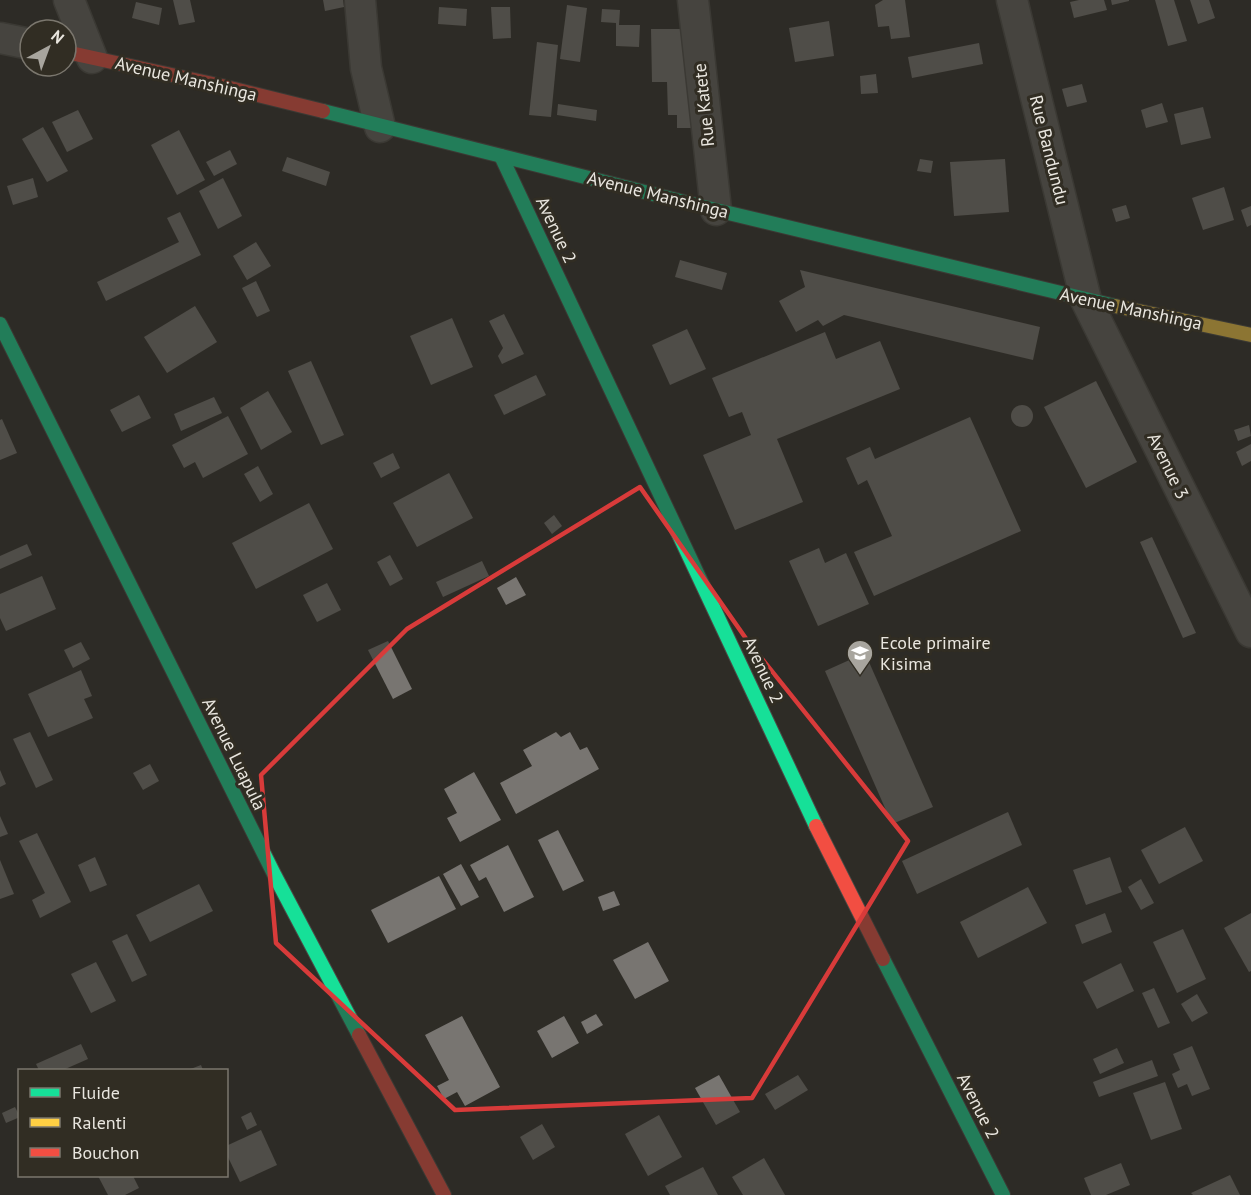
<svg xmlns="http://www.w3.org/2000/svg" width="1251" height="1195" viewBox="0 0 1251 1195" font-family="'PT Sans',sans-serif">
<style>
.building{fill:#787571}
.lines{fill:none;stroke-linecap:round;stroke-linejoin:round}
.street-casing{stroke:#4c4a45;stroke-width:33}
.fast-casing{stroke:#4c4a45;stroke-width:16}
.slow-casing{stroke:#4c4a45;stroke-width:16}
.jam-casing{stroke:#4c4a45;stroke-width:16}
.street{stroke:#64635e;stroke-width:30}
.fast{stroke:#16e098;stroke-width:14}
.slow{stroke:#ffcf43;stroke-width:14}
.jam{stroke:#f24e42;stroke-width:14}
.marked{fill:none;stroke:#d83b3a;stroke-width:4.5;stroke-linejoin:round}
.labels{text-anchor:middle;stroke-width:6;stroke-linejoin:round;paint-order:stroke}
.street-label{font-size:18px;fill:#e9e6df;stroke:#312d23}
.poi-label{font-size:18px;fill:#e9e6df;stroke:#312d23;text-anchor:start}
</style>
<rect width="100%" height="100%" fill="#2e2c26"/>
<g class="building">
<path d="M173 0H190L195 22 179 25Z"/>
<path d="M323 0H343L344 7 325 11Z"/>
<path d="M883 0H905L910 37 891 39 889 26 878 27 875 5Z"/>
<path d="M1079 0H1104L1107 10 1074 18 1070 2Z"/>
<path d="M1111 0H1129V1L1112 5Z"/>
<path d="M1155 0H1174L1187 41 1168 46Z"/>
<path d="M1190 0H1209L1215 18 1198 24Z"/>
<path d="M136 2 162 8 159 25 132 18Z"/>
<path d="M567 5 587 8 580 62 560 59Z"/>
<path d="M439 7 467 9 466 26 438 24Z"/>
<path d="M491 7H510L511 38 493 39Z"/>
<path d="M602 9 620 10 619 25H640L639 47 616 46V23L601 22Z"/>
<path d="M829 21 834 56 795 62 789 28Z"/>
<path d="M651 29H693L695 128H677V115H668L667 82H652Z"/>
<path d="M537 42 558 45 551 117 529 115Z"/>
<path d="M979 43 983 64 912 78 908 57Z"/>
<path d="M876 74 878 93 861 94 860 76Z"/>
<path d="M1082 84 1087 102 1067 107 1062 89Z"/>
<path d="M1162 103 1168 122 1146 128 1141 110Z"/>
<path d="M558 104 597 110 596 121 557 115Z"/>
<path d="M1203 107 1211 138 1181 145 1174 114Z"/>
<path d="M78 110 93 139 67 152 52 122Z"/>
<path d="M43 127 68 171 47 182 22 139Z"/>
<path d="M179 130 205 180 177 195 151 145Z"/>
<path d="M230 150 237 164 214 176 206 162Z"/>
<path d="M287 157 330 172 326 186 282 171Z"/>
<path d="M920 159 933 161 931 173 917 171Z"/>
<path d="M1005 159 1009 212 954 216 950 162Z"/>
<path d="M33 178 38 197 13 205 7 186Z"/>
<path d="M223 178 242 216 218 229 199 191Z"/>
<path d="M1224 187 1234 220 1203 230 1192 198Z"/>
<path d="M1126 205 1130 218 1116 222 1112 209Z"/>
<path d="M1251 206V225L1247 227 1241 210Z"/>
<path d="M180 212 201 255 106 301 97 282 179 242 167 218Z"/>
<path d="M256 242 271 266 247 280 233 256Z"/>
<path d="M680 260 727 273 722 290 675 277Z"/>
<path d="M800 270 1040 327 1033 360 844 315 823 326 818 320 796 332 779 301 805 287Z"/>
<path d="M256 281 270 311 257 317 242 288Z"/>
<path d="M195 306 217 342 167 373 144 337Z"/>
<path d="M504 314 524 354 502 364 498 356 503 348 489 321Z"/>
<path d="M452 318 473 367 431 385 410 336Z"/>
<path d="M687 329 706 369 670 385 652 345Z"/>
<path d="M825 332 836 359 880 341 900 389 777 439 803 502 735 530 703 455 751 435 742 412 729 417 712 378Z"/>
<path d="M311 361 344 435 321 445 288 371Z"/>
<path d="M536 375 546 395 504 415 494 395Z"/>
<path d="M1096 381 1137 462 1086 488 1044 407Z"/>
<path d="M268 391 292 432 261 450 240 408Z"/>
<path d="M139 395 151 418 122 432 110 410Z"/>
<path d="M214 397 222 413 181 431 174 414Z"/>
<circle cx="1022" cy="416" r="11"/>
<path d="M228 416 248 454 203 478 195 462 184 468 172 445Z"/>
<path d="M970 417 1021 531 874 596 854 552 892 536 867 480 858 485 846 458 870 447 875 459Z"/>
<path d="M2 419 17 453 0 460V420Z"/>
<path d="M1249 425 1251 436 1238 441 1234 430Z"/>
<path d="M1251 444V461L1242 466 1236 452Z"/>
<path d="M393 453 400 468 381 478 373 463Z"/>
<path d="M258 466 273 494 260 502 244 474Z"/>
<path d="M449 473 473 518 417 547 393 503Z"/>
<path d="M309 503 333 549 256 589 232 543Z"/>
<path d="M554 515 562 526 552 534 544 523Z"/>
<path d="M1152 537 1196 633 1183 638 1140 542Z"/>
<path d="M27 544 32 555 0 569V556Z"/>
<path d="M819 548 825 563 846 553 869 604 818 626 789 561Z"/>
<path d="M390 555 403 579 390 586 377 562Z"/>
<path d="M482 561 489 576 443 597 436 582Z"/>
<path d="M42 576 56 609 6 631 0 618V594Z"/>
<path d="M516 577 526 595 506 605 497 588Z"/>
<path d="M327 583 341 610 317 622 303 595Z"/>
<path d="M388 641 412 689 393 699 368 650Z"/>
<path d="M81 642 90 659 73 668 64 650Z"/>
<path d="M865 653 933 807 892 824 825 671Z"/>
<path d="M81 670 92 696 84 699 93 718 48 737 28 694Z"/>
<path d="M30 732 53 780 36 788 13 739Z"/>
<path d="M556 732 561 737 570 732 580 750 587 747 599 769 516 814 500 783 532 766 523 750Z"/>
<path d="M150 764 159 781 143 790 133 773Z"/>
<path d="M0 770 6 784 0 787Z"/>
<path d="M474 772 501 820 460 842 447 818 457 813 444 789Z"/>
<path d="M1008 812 1022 845 917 894 902 861Z"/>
<path d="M0 816 8 834 0 837Z"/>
<path d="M1185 827 1203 861 1159 884 1141 850Z"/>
<path d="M558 830 584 881 563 891 538 840Z"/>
<path d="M37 833 71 902 40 918 32 900 45 893 19 841Z"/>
<path d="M508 845 534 897 504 912 486 877 479 881 470 865Z"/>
<path d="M95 857 107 885 90 892 78 865Z"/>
<path d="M1110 857 1122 892 1086 905 1073 870Z"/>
<path d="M0 860 14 894 0 899Z"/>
<path d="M461 864 479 897 461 906 443 874Z"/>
<path d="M439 876 456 909 388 943 371 910Z"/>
<path d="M1141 879 1154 903 1141 910 1128 887Z"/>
<path d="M199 884 213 911 150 942 136 915Z"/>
<path d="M1028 887 1047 923 978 958 960 922Z"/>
<path d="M614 891 620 905 603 911 598 897Z"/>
<path d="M1105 913 1112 932 1082 944 1075 925Z"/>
<path d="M1251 913V971L1249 972 1224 928Z"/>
<path d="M1183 929 1206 979 1177 993 1153 942Z"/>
<path d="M127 934 147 975 132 982 112 941Z"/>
<path d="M648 942 669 981 635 999 613 960Z"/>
<path d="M96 962 116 1001 91 1013 71 974Z"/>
<path d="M1121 963 1134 991 1097 1009 1083 982Z"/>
<path d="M1154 988 1170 1023 1158 1028 1142 993Z"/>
<path d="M1197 994 1208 1013 1192 1022 1181 1004Z"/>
<path d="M596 1014 603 1025 587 1034 581 1022Z"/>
<path d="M462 1016 500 1087 465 1106 457 1092 444 1099 437 1086 449 1080 425 1035Z"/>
<path d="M564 1016 579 1043 552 1058 537 1031Z"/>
<path d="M81 1044 88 1059 63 1070H39L36 1064Z"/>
<path d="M1192 1046 1210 1089 1192 1096 1187 1084 1178 1088 1172 1074 1180 1070 1173 1054Z"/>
<path d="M1117 1048 1124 1063 1100 1074 1093 1059Z"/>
<path d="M1152 1060 1158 1076 1099 1097 1093 1082Z"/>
<path d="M201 1065 203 1070H188Z"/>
<path d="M719 1075 740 1112 716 1125 695 1088Z"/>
<path d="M798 1075 808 1090 775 1110 765 1094Z"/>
<path d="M1165 1082 1182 1129 1151 1140 1133 1093Z"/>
<path d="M15 1107 20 1117 6 1123 2 1113Z"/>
<path d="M251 1112 257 1125 247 1130 241 1117Z"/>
<path d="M659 1115 682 1157 648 1176 625 1134Z"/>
<path d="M542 1124 555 1147 533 1160 520 1137Z"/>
<path d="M261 1130 277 1165 240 1182 226 1153V1146Z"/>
<path d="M764 1158 785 1195H743L732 1177Z"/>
<path d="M1121 1163 1130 1185 1106 1195H1091L1084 1178Z"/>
<path d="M703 1167 718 1195H670L665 1186Z"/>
<path d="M1230 1175 1240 1195H1193L1191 1193Z"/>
<path d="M98 1176H133L139 1188 125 1195H108Z"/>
</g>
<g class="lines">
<g class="street-casing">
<g id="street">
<path d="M69 0 92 58"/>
<path d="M360 0 366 68 380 127"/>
<path d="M693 0 716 210"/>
<path d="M1012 0 1086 300 1251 632"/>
<path d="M0 38 30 44"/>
</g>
</g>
<g class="fast-casing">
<g id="fast">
<path d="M323 111 716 210 1115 306"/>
<path d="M501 156 816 826"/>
<path d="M0 324 275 876 359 1035"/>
<path d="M883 959 1003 1195"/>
</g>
</g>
<g class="slow-casing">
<path id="slow" d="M1115 306 1251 335"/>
</g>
<g class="jam-casing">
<g id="jam">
<path d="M66 52 222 86 323 111"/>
<path d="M816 826 883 959"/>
<path d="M359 1035 444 1195"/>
</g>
</g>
<use href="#street" class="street"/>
<use href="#fast" class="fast"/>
<use href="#slow" class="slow"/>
<use href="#jam" class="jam"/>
</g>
<path d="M0 0H1251V1195H0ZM640 487 747 640 908 841 752 1098 455 1110 276 943 261 775 407 629Z" fill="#2e2c26" fill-opacity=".55" fill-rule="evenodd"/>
<path class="marked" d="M640 487 747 640 908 841 752 1098 455 1110 276 943 261 775 407 629Z"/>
<defs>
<g id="school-pin" transform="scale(1.35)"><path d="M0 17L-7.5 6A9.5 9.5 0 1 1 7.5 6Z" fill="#a8a59e" stroke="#312d23"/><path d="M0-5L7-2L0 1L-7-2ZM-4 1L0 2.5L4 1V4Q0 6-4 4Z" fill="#fff"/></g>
</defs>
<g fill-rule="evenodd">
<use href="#school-pin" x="860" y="653"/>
</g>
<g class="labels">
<g class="street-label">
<text transform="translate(186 79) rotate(13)" y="6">Avenue Manshinga</text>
<text transform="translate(704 105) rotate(-96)" y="6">Rue Katete</text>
<text transform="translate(1049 150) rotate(76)" y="6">Rue Bandundu</text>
<text transform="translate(658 195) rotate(14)" y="6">Avenue Manshinga</text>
<text transform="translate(556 230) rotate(65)" y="6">Avenue 2</text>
<text transform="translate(1131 309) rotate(12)" y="6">Avenue Manshinga</text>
<text transform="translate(1168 466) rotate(64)" y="6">Avenue 3</text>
<text transform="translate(763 670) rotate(65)" y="6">Avenue 2</text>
<text transform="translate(234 754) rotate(64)" y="6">Avenue Luapula</text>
<text transform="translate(978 1106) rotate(63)" y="6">Avenue 2</text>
</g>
<g class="poi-label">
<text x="880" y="649">Ecole primaire<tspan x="880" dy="21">Kisima</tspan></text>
</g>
</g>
<rect x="18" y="1069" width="210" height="108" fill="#312d23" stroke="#7b776e" stroke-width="1.5"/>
<rect x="30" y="1088" width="30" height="9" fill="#16e098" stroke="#7b776e" stroke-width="1.5"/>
<text x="72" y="1099" font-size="18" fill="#e9e6df">Fluide</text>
<rect x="30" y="1118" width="30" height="9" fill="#ffcf43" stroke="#7b776e" stroke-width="1.5"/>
<text x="72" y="1129" font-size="18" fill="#e9e6df">Ralenti</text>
<rect x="30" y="1148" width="30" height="9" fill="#f24e42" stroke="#7b776e" stroke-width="1.5"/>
<text x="72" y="1159" font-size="18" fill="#e9e6df">Bouchon</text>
<g transform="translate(48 48) rotate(41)"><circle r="28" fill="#312d23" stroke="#7b776e" stroke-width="1.5"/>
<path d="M0-4.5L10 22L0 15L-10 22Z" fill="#a8a59e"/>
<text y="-9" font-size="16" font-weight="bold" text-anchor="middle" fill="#e9e6df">N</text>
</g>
</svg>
